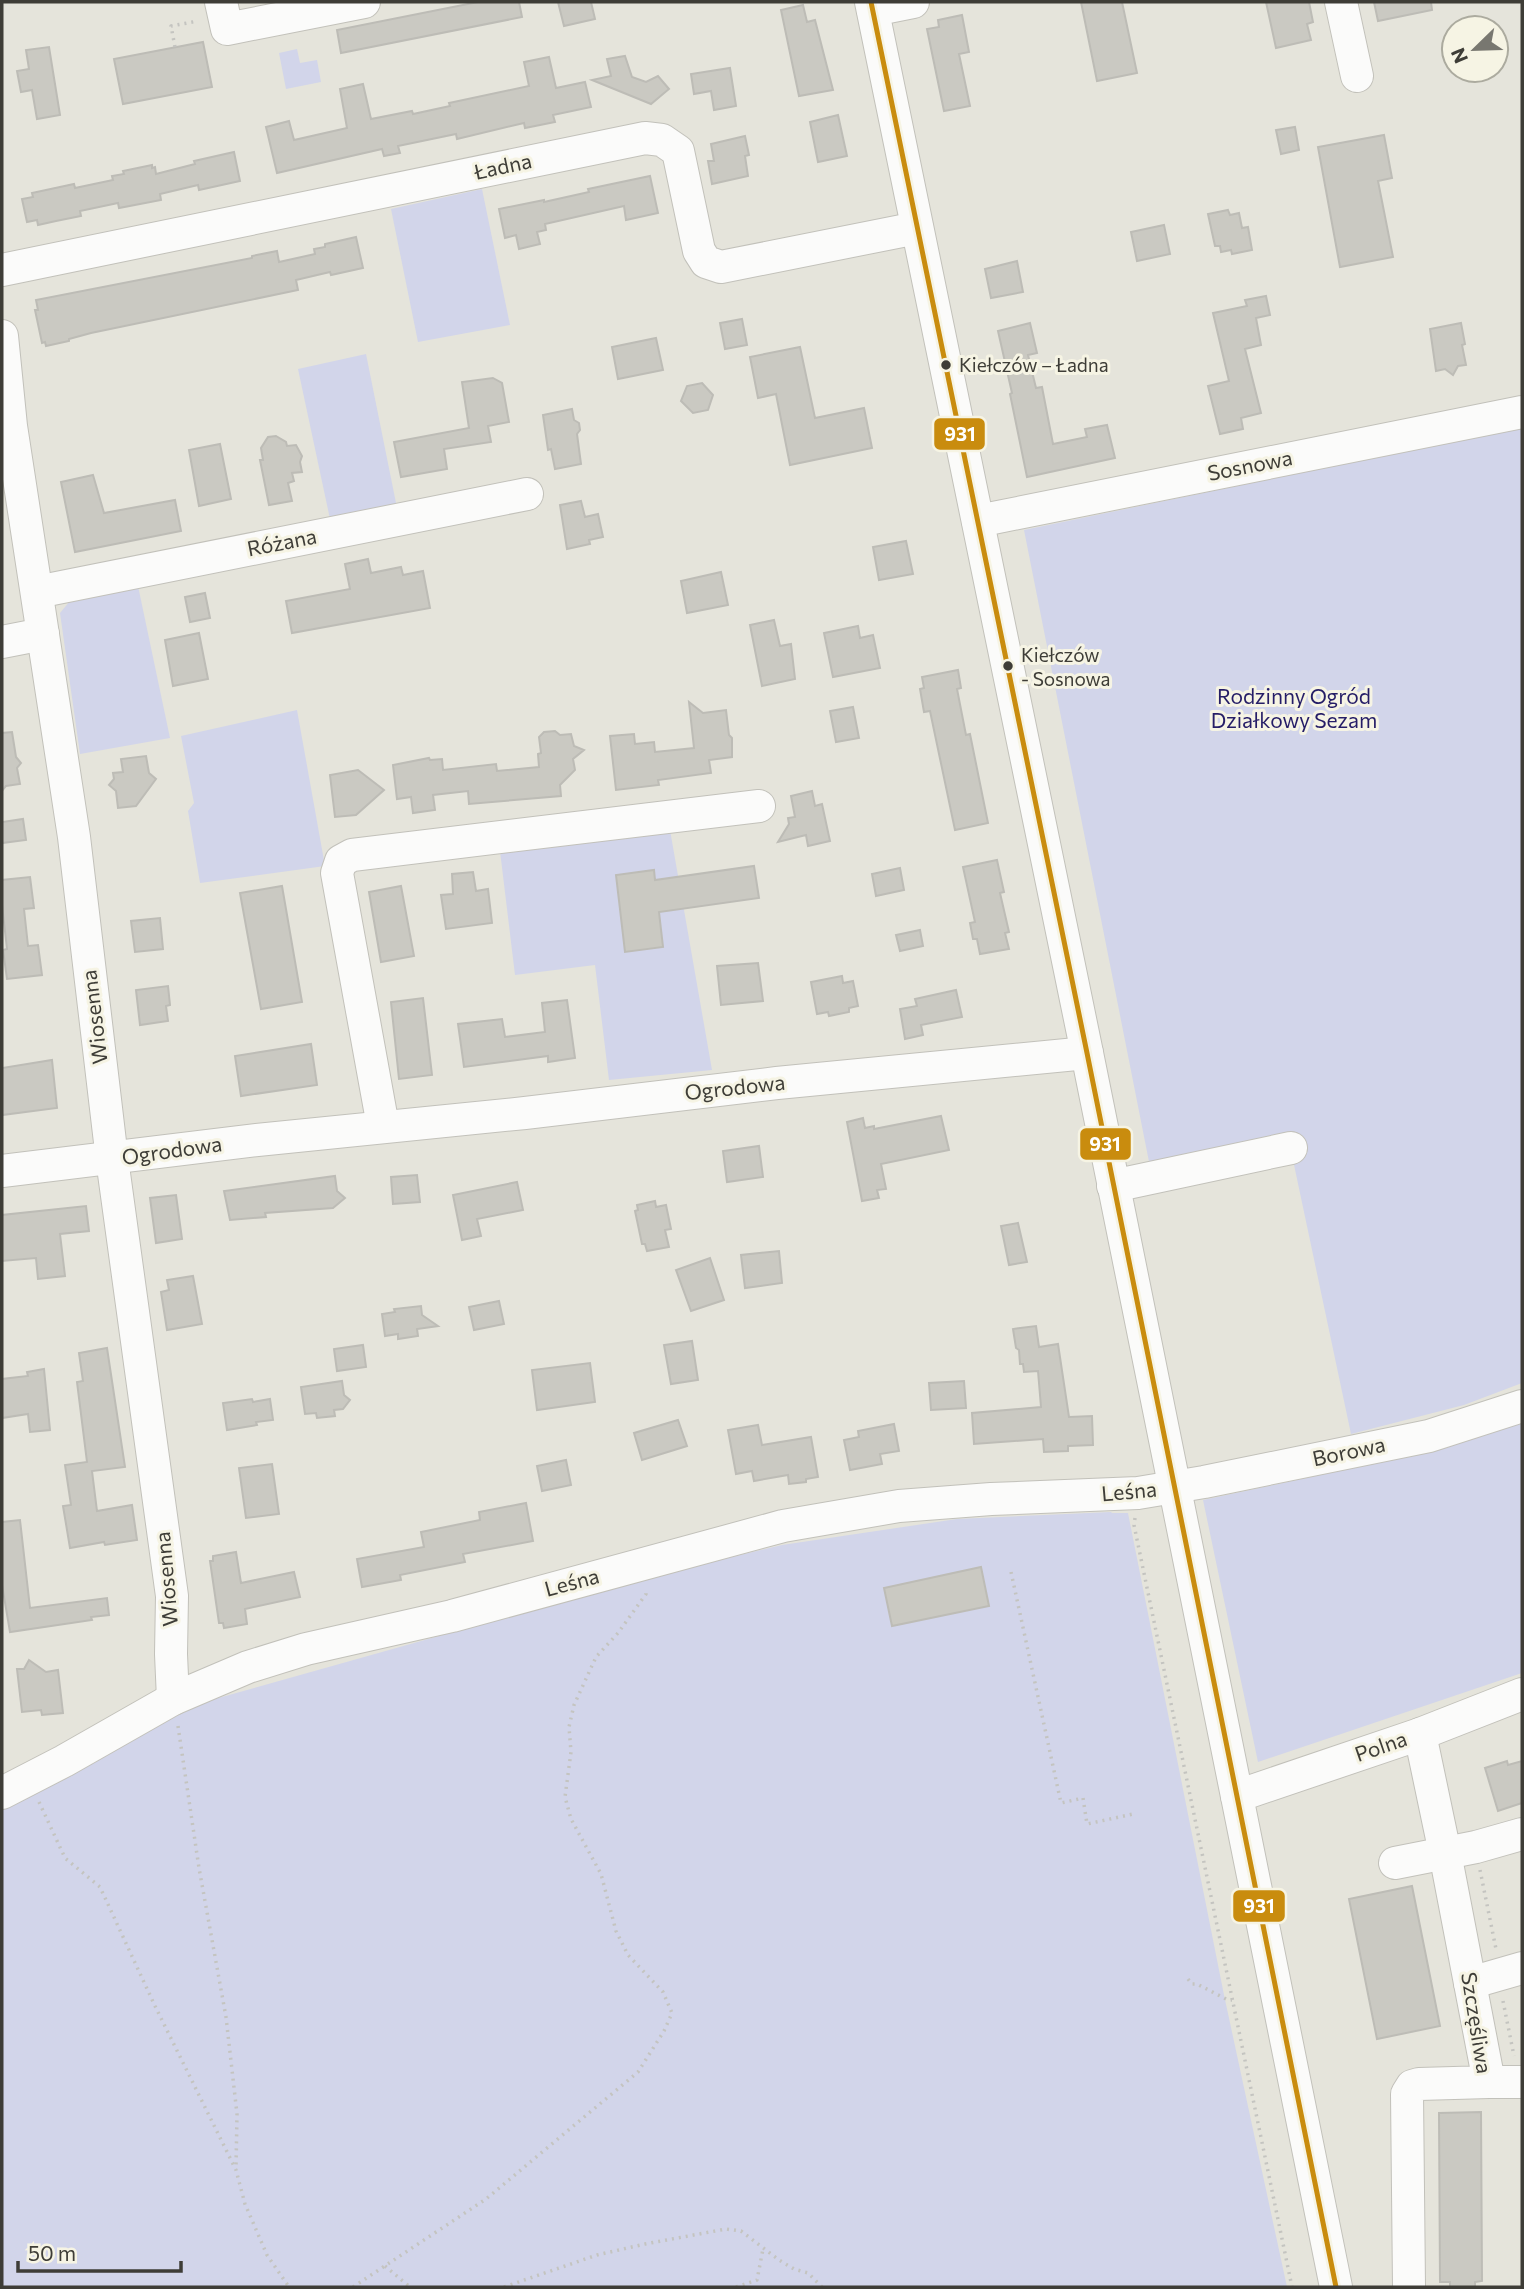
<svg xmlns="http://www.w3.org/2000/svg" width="1524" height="2289" viewBox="0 0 1524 2289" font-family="Commissioner,sans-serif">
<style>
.green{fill:#d2d5ea}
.building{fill:#cac9c2;stroke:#bdbcb6;stroke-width:2}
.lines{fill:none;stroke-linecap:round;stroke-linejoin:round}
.minor-casing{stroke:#c2c1ba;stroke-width:34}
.path{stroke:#c4c4c0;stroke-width:3.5;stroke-dasharray:2 5;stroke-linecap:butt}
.minor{stroke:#fbfbfa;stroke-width:32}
.bus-1-casing{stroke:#f6f4e4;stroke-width:10}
.bus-1{stroke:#c98c0e;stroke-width:5}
.bus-dot{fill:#3e3d37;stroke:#f6f4e4;stroke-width:2.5}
.labels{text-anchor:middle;stroke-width:6;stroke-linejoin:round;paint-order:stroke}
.bus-label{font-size:19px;fill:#3e3d37;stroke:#f6f4e4;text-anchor:start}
.street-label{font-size:21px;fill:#3e3d37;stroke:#f6f4e4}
.park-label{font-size:21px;fill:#251d67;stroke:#f6f4e4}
.line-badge{stroke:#f6f4e4;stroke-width:2.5}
.badge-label{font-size:19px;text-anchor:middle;font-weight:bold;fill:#fff}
</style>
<rect width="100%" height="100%" fill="#e5e4db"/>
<g class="green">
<path d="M297 49 300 63 317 60 321 82 286 89 279 53Z"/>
<path d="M482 189 510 325 418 342 391 209Z"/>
<path d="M366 354 397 508 330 519 298 369Z"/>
<path d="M1522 427V1383L1464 1405 1351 1434 1293 1160 1154 1187 1024 530Z"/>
<path d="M138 586 170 738 80 754 60 613 70 601Z"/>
<path d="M297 710 325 866 200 883 188 811 194 803 181 736Z"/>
<path d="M670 830 712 1070 609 1080 595 965 515 975 500 851Z"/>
<path d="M1522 1419V1673L1258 1762 1203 1500 1418 1454Z"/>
<path d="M1111 1512 1112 1513H1128L1224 1995 1287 2287H2V1809L179 1709 653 1576 782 1545 957 1519Z"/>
</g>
<g class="building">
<path d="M478 2H519L522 17 341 53 337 30Z"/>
<path d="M558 2H591L595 19 564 26Z"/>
<path d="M1081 2H1122L1137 73 1097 81Z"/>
<path d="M1266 2H1309L1313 22 1307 24 1311 40 1276 48Z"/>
<path d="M1374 2H1431L1432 10 1378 21Z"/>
<path d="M803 5 807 22 815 20 833 90 799 96 781 10Z"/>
<path d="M962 15 969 52 959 54 970 106 944 111 927 29 939 27 938 20Z"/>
<path d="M203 42 212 87 123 104 114 59Z"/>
<path d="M49 47 60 115 37 119 32 90 21 92 17 71 29 69 26 50Z"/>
<path d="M625 56 632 77 646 82 658 76 669 89 651 104 592 80 611 76 607 59Z"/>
<path d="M549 57 556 88 585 82 591 107 553 115 555 122 525 128 524 123 457 139 456 134 398 146 400 153 384 156 382 149 277 173 266 127 289 121 294 140 347 128 340 89 363 84 371 119 412 111 413 114 450 106 449 103 529 86 524 62Z"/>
<path d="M730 68 736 106 714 110 711 91 694 94 691 74Z"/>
<path d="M838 115 847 156 818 162 810 122Z"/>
<path d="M1295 127 1299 150 1281 154 1276 130Z"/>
<path d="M1384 135 1392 178 1378 181 1393 257 1340 267 1318 147Z"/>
<path d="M745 136 749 155 745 156 748 176 712 184 708 161H714L711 144Z"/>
<path d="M234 152 240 181 199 190 198 185 160 194 161 200 119 208 118 203 80 211 81 216 56 221 38 225 37 220 27 222 22 199 33 197 32 193 74 184 75 188 113 180 112 176 124 174 123 171 152 165V168L155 167 156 174 195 164 194 161Z"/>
<path d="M650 176 658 213 626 220 624 206 545 224 546 230 537 232 540 244 519 249 516 235 505 238 499 209 544 200V202L589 192 588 189Z"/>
<path d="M1228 210 1230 215 1239 213 1242 228 1248 227 1252 250 1232 254 1231 250 1221 252 1220 246H1215L1208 214Z"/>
<path d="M1164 225 1170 254 1137 261 1131 232Z"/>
<path d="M356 237 363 268 331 275 330 272 296 280 298 290 91 333 69 339V341L46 346 45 342 42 343 35 310H38L36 300 252 258V256L277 251 279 262 315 254 314 249 325 247V244Z"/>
<path d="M1017 261 1023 292 991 298 985 269Z"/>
<path d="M1266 296 1270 315 1256 318 1261 345 1245 349 1261 413 1241 418 1243 429 1220 434 1208 386 1229 381 1213 313 1247 306 1245 300Z"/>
<path d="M742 319 747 345 725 349 720 323Z"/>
<path d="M1030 323 1037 353 1028 355 1036 388 1042 387 1053 444 1087 437 1085 429 1107 425 1115 458 1027 477 1010 394 1012 393 998 331Z"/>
<path d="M1461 323 1465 344 1462 345 1466 365 1458 366 1453 375 1445 369 1436 371 1430 329Z"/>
<path d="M656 338 663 370 618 379 612 347Z"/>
<path d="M800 347 815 418 864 408 872 448 790 465 776 394 758 398 750 357Z"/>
<path d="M493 378 502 383 509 422 488 426 491 442 444 449 447 469 401 477 394 442 469 428 462 382Z"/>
<path d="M702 383 713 395 708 410 693 413 681 401 687 386Z"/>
<path d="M572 409 574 420 579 423 580 430 577 434 581 464 555 469 551 449 548 450 543 415Z"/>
<path d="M276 436 286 442 287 446 296 445 302 456 300 462 302 472 292 473 294 481 288 483 292 501 269 505 260 460H263L261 448 268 437Z"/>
<path d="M220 444 231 499 199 506 189 450Z"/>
<path d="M93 475 104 513 175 500 181 531 75 552 61 482Z"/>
<path d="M581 501 585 517 598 514 603 537 589 540 590 544 567 549 560 505Z"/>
<path d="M906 541 913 574 879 580 873 547Z"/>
<path d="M368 559 371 573 401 567 403 575 423 571 430 608 292 633 286 601 350 589 345 564Z"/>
<path d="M721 572 728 605 687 613 681 581Z"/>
<path d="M205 593 210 618 190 622 185 597Z"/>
<path d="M774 620 780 646 791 644 795 679 762 686 750 625Z"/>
<path d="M858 626 860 638 873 635 880 668 833 677 824 633Z"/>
<path d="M199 633 208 679 173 686 165 640Z"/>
<path d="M958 670 961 688 957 689 966 735 970 734 988 823 955 830 930 711 924 712 920 689 924 688 922 677Z"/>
<path d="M689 702 703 713 726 710 729 735 732 738V757L709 760 711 773 658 780 659 785 616 790 610 736 634 734 635 744 654 742 655 752 694 748Z"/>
<path d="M853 707 859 738 836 742 830 711Z"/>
<path d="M555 731 560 735 571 734 574 746 584 750 573 759 575 770 560 785 561 796 469 804 468 791 433 795 435 810 413 813 411 797 397 799 393 765 429 758 430 760 442 759 443 770 496 764 497 771 539 767 538 754 541 753 539 737 544 732Z"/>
<path d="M12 732 16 757 21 763 17 768 20 784 6 786 2 791V733Z"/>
<path d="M146 756 149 773 156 779 136 806 118 808 116 791 109 785 114 779 113 773 123 772 121 759Z"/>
<path d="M358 770 384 790 356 815 335 817 330 775Z"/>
<path d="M812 791 815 806 822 804 830 841 808 846 806 835 778 842 789 824 788 818 795 817 791 796Z"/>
<path d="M23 819 26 840 2 843V822Z"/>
<path d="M997 860 1004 892 1000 893 1009 932 1005 933 1009 949 980 954 977 939H973L970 923 975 922 963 867Z"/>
<path d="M754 866 759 898 659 912 663 947 625 952 616 875 654 870 655 880Z"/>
<path d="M900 868 904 890 876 896 872 874Z"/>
<path d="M473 872 476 891 488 889 492 923 446 929 441 895 453 894 452 874Z"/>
<path d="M30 877 34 908 24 909 28 946 38 945 42 975 7 979 3 950 7 949 2 905V880Z"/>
<path d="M282 886 302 1002 261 1009 240 893Z"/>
<path d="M401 886 414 956 381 962 369 892Z"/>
<path d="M160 918 163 949 135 952 131 921Z"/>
<path d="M920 930 923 946 900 951 896 935Z"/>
<path d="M758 963 763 1001 721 1005 717 966Z"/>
<path d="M842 976 843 983 853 981 858 1006 849 1008V1012L829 1016 828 1012 817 1014 811 982Z"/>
<path d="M168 986 170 1005 166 1006 168 1021 140 1025 136 990Z"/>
<path d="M956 990 962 1017 921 1025 923 1035 905 1039 900 1009 917 1006 915 999Z"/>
<path d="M423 998 432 1075 399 1079 391 1002Z"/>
<path d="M567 1000 575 1058 548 1062V1056L464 1067 458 1024 502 1019 505 1037 545 1032 542 1003Z"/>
<path d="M311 1044 317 1085 241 1096 235 1056Z"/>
<path d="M52 1060 57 1108 2 1115V1068Z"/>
<path d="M941 1116 949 1150 881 1164 886 1189 877 1190 879 1198 862 1201 847 1122 863 1118 865 1128 874 1126V1129Z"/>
<path d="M759 1146 763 1177 727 1182 723 1151Z"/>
<path d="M417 1175 420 1202 393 1204 391 1177Z"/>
<path d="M335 1176 337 1191 345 1198 333 1208 265 1213 266 1217 230 1220 224 1191Z"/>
<path d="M517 1182 523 1210 477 1219 481 1236 462 1240 453 1195Z"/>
<path d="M176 1195 182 1239 156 1243 150 1198Z"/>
<path d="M655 1201 656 1207 666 1205 671 1229 665 1230 669 1247 647 1251 645 1244H642L635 1211 638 1210 637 1205Z"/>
<path d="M86 1206 89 1231 60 1234 65 1276 38 1279 36 1258 2 1261V1215Z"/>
<path d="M1018 1223 1027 1262 1009 1265 1001 1226Z"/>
<path d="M779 1251 782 1283 745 1288 741 1255Z"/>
<path d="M710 1258 724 1300 691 1311 676 1270Z"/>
<path d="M193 1276 202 1324 167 1330 161 1292 169 1290 167 1280Z"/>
<path d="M499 1301 504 1324 474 1330 469 1307Z"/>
<path d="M421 1306 422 1315 438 1326 417 1329 418 1336 398 1339V1334L385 1336 382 1314 395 1312 394 1309Z"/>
<path d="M1036 1326 1039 1347 1058 1344 1069 1417 1092 1416 1093 1445 1068 1446V1451L1044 1452 1043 1439 974 1444 972 1413 1041 1407 1038 1371 1024 1372 1023 1364H1020L1019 1350 1016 1348 1013 1329Z"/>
<path d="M692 1341 698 1380 671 1384 664 1345Z"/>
<path d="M363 1345 366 1367 337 1371 334 1349Z"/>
<path d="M107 1348 125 1467 92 1471 97 1511 132 1505 137 1540 105 1545 104 1542 70 1548 63 1506 71 1505 65 1465 87 1462 77 1382 83 1381 79 1353Z"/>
<path d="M590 1363 595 1402 537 1410 532 1370Z"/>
<path d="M44 1369 50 1430 30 1432 28 1414 2 1418V1379L28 1376 27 1372Z"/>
<path d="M342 1381 344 1395 350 1400 343 1409 334 1410 335 1416 317 1418 316 1413 305 1414 301 1387Z"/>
<path d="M964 1381 966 1408 931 1410 929 1383Z"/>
<path d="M252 1399 253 1402 270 1399 273 1420 256 1422 257 1425 227 1430 223 1403Z"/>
<path d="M678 1420 687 1446 642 1460 634 1433Z"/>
<path d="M894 1424 899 1451 880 1454 882 1464 850 1470 844 1440 859 1437 858 1431Z"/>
<path d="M758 1425 762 1445 811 1437 818 1477 806 1479V1482L789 1484 788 1475 754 1481 752 1471 736 1474 728 1430Z"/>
<path d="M566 1460 571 1485 542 1491 537 1466Z"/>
<path d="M272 1464 279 1514 246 1518 239 1468Z"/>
<path d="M526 1503 533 1541 463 1554 465 1562 400 1575 401 1580 362 1587 357 1559 424 1547 421 1532 480 1520 479 1512Z"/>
<path d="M20 1520 30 1608 107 1598 109 1615 91 1617 92 1620 10 1632 2 1585V1522Z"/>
<path d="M236 1552 241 1583 294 1572 300 1597 245 1609 247 1624 224 1628 223 1623H219L210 1561H213V1556Z"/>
<path d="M981 1567 989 1606 892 1626 884 1588Z"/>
<path d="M29 1660 46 1672 58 1670 63 1713 42 1715 41 1710 22 1712 17 1669H24Z"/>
<path d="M1507 1761 1508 1765 1522 1761V1803L1498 1811 1485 1768Z"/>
<path d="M1412 1886 1440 2026 1377 2039 1349 1899Z"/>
<path d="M1481 2112 1482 2281 1475 2282V2287H1450V2282H1440L1439 2113Z"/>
</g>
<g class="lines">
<g class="minor-casing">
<g id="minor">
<path d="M221 2 227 29 364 2"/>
<path d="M871 2 1087 1053 1336 2287"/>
<path d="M1341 2 1357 76"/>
<path d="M873 10 913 2"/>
<path d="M2 270 645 138 662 140 678 151 699 251 706 262 721 267 917 228"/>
<path d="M2 336 11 426 74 837 112 1159 172 1596 171 1654 173 1699"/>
<path d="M978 521 1522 412"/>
<path d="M37 592 527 494"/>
<path d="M2 642 43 634"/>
<path d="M383 1126 337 873 341 861 352 855 759 806"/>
<path d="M2 1171 257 1140 525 1113 777 1083 1087 1053"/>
<path d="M1113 1186 1291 1148"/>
<path d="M2 1793 64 1761 173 1699 248 1667 306 1649 452 1616 783 1526 899 1506 991 1499 1138 1493 1204 1482 1429 1436 1522 1406"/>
<path d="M1237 1796 1420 1734 1522 1694"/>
<path d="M1395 1863 1476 1847 1522 1834"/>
<path d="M1470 1983 1522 1968"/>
<path d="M1489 2082H1522"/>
<path d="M1409 2287 1407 2094 1412 2086 1419 2084 1489 2082 1445 1853 1420 1734"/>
</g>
</g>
<g class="path">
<path d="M175 47 171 26 198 21"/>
<path d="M1135 1518 1134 1525 1292 2287"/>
<path d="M1011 1572 1061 1803 1083 1798 1087 1824 1133 1814"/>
<path d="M178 1726 199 1868 226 2017 237 2114 236 2168"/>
<path d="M39 1802 65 1858 100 1887 155 2006 236 2170 245 2204 267 2255 289 2287"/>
<path d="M1480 1870 1496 1949"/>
<path d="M1188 1979 1192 1984H1197L1228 2000H1232"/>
<path d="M1503 2001 1514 2056"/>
<path d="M385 2266 410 2287"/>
<path d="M353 2287 486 2199 638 2072 664 2031 672 2013 663 1992 628 1955 616 1931 601 1874 571 1819 565 1797 571 1752 569 1727 574 1705 596 1657 618 1633 646 1594V1590"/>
<path d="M504 2287 597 2255 645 2244 726 2229 741 2231 779 2260 794 2269 808 2273 822 2287"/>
<path d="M736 2287 757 2280 763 2249"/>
</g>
<use href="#minor" class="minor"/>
<g class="bus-1-casing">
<path id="bus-1" d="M871 2 1087 1053 1336 2287"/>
</g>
<use href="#bus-1" class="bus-1"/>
</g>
<g class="bus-dot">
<circle cx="946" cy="365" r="6"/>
<circle cx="1008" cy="666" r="6"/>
</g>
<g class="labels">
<g class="bus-label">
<text x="959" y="372">Kiełczów – Ładna</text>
<text x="1021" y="662">Kiełczów<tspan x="1021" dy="24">- Sosnowa</tspan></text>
</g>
<g class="street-label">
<text transform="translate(503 167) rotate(-12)" y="7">Ładna</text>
<text transform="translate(1250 466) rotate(-11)" y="7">Sosnowa</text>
<text transform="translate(282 543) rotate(-11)" y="7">Różana</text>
<text transform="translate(95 1017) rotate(-97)" y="7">Wiosenna</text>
<text transform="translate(735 1088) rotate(-6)" y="7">Ogrodowa</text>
<text transform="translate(172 1151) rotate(-8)" y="7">Ogrodowa</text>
<text transform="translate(1349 1452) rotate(-12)" y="7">Borowa</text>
<text transform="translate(1129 1492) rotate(-5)" y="7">Leśna</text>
<text transform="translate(167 1579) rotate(-95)" y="7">Wiosenna</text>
<text transform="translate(572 1583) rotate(-15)" y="7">Leśna</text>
<text transform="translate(1381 1747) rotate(-19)" y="7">Polna</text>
<text transform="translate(1476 2023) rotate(81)" y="7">Szczęśliwa</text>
</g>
<g class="park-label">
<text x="1294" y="704">Rodzinny Ogród<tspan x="1294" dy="24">Działkowy Sezam</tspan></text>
</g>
</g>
<g class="line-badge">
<rect x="933" y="417" width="53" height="34" rx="7" fill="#c98c0e"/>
<rect x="1079" y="1127" width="53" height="34" rx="7" fill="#c98c0e"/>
<rect x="1232" y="1889" width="54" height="34" rx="7" fill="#c98c0e"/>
</g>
<g class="badge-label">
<text x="960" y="441">931</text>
<text x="1105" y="1151">931</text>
<text x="1259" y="1913">931</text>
</g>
<rect width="1524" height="2289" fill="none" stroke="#3e3d37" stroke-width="7"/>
<g transform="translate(1475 49) rotate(247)"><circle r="33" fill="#f6f4e4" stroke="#acab9f" stroke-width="2"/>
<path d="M0-5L12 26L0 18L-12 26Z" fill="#787770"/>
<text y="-10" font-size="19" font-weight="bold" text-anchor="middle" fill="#3e3d37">N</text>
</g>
<path d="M18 2261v10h163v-10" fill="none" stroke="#3e3d37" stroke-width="3.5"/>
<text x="28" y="2261" font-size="21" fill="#3e3d37" stroke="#f6f4e4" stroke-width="5" paint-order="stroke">50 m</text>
</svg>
